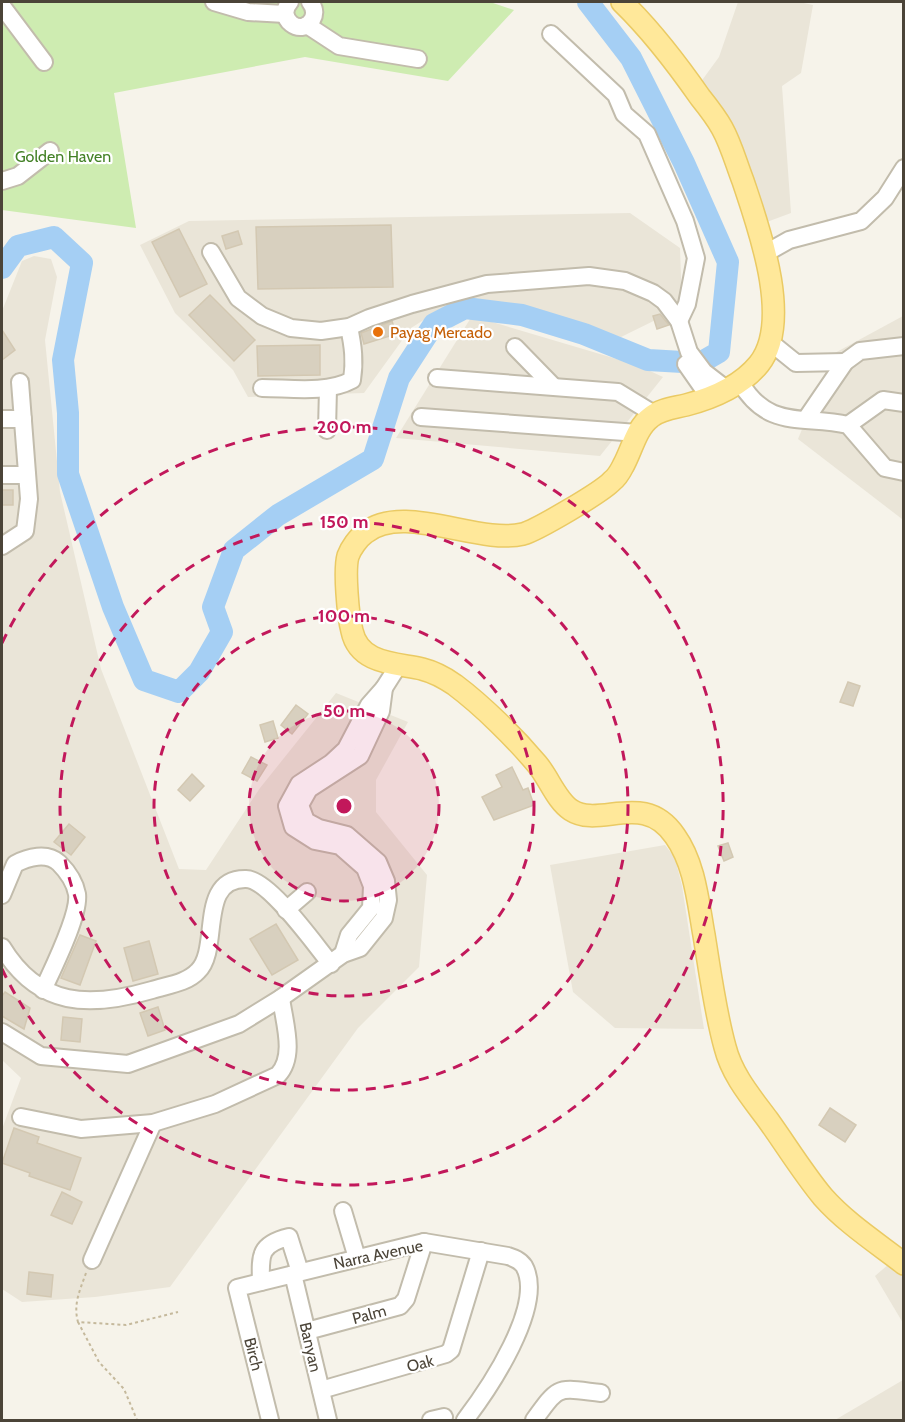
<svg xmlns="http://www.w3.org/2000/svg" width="905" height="1422" viewBox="0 0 905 1422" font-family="Cabin,sans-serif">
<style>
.residential{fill:#eae5d8}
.green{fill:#ceecb1}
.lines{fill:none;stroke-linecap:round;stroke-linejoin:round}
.river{stroke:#a5cff4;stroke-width:22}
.building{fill:#d8d0bf;stroke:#d3c8b2;stroke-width:1.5}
.minor-casing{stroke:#c2bcac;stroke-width:20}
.major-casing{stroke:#eaca64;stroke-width:24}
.path{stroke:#c5b99c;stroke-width:2;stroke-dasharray:3 3;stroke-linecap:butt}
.minor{stroke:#fff;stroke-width:16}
.major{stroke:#ffe89a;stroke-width:21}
.ring{fill:none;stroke:#c2185b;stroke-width:3;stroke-dasharray:10 8}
.food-dot{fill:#e8710a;stroke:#fff;stroke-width:2}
.labels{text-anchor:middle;stroke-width:4.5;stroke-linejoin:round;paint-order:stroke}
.park-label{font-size:16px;fill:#438126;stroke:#fff}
.food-label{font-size:16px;fill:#c56008;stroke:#fff;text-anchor:start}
.street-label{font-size:16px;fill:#4b4438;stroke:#fff}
.centre{fill:#c2185b;stroke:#fff;stroke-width:3}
.ring-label{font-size:18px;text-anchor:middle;font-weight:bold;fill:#c2185b;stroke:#fff;stroke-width:4.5;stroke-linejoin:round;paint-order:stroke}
</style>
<rect width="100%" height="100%" fill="#f6f3ea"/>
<g class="residential">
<path d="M738 2H799L813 5 801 73 782 86 791 213 761 224 700 83 719 57Z"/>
<path d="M630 213 680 248 682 307 621 337 486 303 430 316 411 328 364 393 248 397 233 370 175 313 140 245 189 221Z"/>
<path d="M34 256 51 259 57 277 45 340 60 492 101 669 179 869 206 870 260 788 336 693 408 722 376 780V812L427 875 419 967 358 1028 170 1287 95 1297 22 1302 2 1289V1129L21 1078 2 1060V311L22 261Z"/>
<path d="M472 316 637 365 663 377 600 456 396 438Z"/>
<path d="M903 316V519H902L798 439 833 354Z"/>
<path d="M665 845 675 858 682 886 704 1029 615 1028 573 992 550 865Z"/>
<path d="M903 1252V1323L875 1276Z"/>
<path d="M903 1380V1420H835Z"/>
</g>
<path class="green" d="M2 2H490L514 10 448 81 305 57 114 93 136 228 2 210Z"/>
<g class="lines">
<path class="river" d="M2 268 18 246 54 237 82 263 63 360 68 413V474L113 607 144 680 179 692 199 672 222 632 213 607 234 550 278 515 373 459 399 378 434 324 465 308 522 315 584 334 648 360 700 363 719 352 728 262 684 163 631 58 588 2"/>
</g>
<g class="building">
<path d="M391 225 393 287 258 289 256 227Z"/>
<path d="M179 229 207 284 180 297 152 242Z"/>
<path d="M238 231 242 244 226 249 222 236Z"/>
<path d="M210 295 255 340 234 361 189 315Z"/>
<path d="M660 314 669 325 657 329 653 316Z"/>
<path d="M392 321 396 334 364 344 361 333Z"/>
<path d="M2 330 15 350 2 360Z"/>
<path d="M320 345V375L258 376 257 346Z"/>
<rect x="2" y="490" width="11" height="15"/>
<path d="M848 682 860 686 853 706 840 702Z"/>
<path d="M296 705 308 714 292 734 281 725Z"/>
<path d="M273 721 278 738 265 742 260 725Z"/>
<path d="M251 757 267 765 257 781 242 773Z"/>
<path d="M512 767 523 790 528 788 534 805 494 820 482 797 502 787 496 775Z"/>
<path d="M192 774 204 786 190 801 178 790Z"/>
<path d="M69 824 85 837 71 855 54 842Z"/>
<path d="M728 843 733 857 724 861 718 846Z"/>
<path d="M276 924 298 960 272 975 250 939Z"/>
<path d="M80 935 96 941 80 985 61 978Z"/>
<path d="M149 941 158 974 133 981 124 948Z"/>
<path d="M5 992 30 1008 24 1029 2 1016V996Z"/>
<path d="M158 1007 165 1030 148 1036 140 1013Z"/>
<path d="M63 1017 82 1019 80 1042 61 1040Z"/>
<path d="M830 1108 856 1125 845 1142 819 1125Z"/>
<path d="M14 1128 39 1137 37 1143 81 1158 70 1190 29 1176 30 1173 2 1163Z"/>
<path d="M62 1192 82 1202 72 1224 51 1215Z"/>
<path d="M29 1272 53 1275 51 1297 27 1294Z"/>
</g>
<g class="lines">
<g class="minor-casing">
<g id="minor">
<path d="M214 2 248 12 285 14"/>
<path d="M290 2C275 18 301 38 312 20 316 13 314 7 310 2"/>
<path d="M2 6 44 62"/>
<path d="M307 25 339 46 418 59"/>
<path d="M551 34 616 95 624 114 647 134 685 221 696 258 687 304 679 321"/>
<path d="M2 181 18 176 50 151"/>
<path d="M211 252 238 298 262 316 291 328 321 331 349 327 369 318 412 304 487 284 589 276 625 281 653 293 664 301 679 321 689 352 704 372 726 389"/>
<path d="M766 253 789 240 861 221 885 198 904 168"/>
<path d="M770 342 796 363 845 362"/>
<path d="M515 347 553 386"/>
<path d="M686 364 709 397"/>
<path d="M437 378 618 392 654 414"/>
<path d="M740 382C768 430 802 415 848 425L885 468 904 472"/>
<path d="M262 388C290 388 326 394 352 380 355 361 353 346 349 327"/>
<path d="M421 417 638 433"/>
<path d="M2 419H23"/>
<path d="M806 419 845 362 860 351 904 346"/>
<path d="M848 425 883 400 904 403"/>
<path d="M327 430 328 388"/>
<path d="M2 475H27"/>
<path d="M2 546 25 531 29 499 20 382"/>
<path d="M2 895 15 864C28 857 47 852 59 863 67 871 75 883 77 894 80 915 52 970 43 990"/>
<path d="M286 910 307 892"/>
<path d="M2 947C39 1008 90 1008 152 990 168 985 187 983 198 971 221 949 197 878 246 879 269 879 315 945 331 964"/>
<path d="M343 954 349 935 371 908 372 886 365 868 340 846 315 841 293 827 287 806 299 784 331 763 346 749 369 705 384 688 398 666"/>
<path d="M2 1032 41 1056 128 1064 239 1024 281 998 343 954 360 948 384 918 388 900 386 881 378 862 347 835 319 828 306 821 300 805 309 789 360 756 381 711 384 688"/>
<path d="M21 1117 81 1129 153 1123 215 1104 278 1075C296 1056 284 1022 281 998"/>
<path d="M343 1211 357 1258"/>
<path d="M92 1260 153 1123"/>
<path d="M293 1274 328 1420"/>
<path d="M261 1282C260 1254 260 1244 289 1237L300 1272"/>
<path d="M307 1331 400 1306 406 1299 424 1242"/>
<path d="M321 1390 446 1354 451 1350 481 1251"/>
<path d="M270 1420 237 1288 424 1242 508 1256C514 1258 520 1260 524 1266 546 1305 488 1390 465 1420"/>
<path d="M431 1420 444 1417"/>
<path d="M534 1420C560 1384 557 1388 601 1393"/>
</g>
</g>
<g class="major-casing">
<path id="major" d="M622 2C651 30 677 64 700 97 708 107 716 117 722 128 731 144 736 163 743 181 758 226 793 321 759 364 742 385 713 398 686 405 674 408 661 409 651 417 636 428 632 450 623 466 621 470 616 478 612 481 602 492 537 530 523 534 478 545 403 502 365 533 358 538 351 548 348 556 344 570 348 616 352 631 359 664 395 663 422 669 434 672 445 678 455 685 483 706 515 738 537 764 549 778 556 800 571 810 600 829 644 790 675 836 695 864 698 902 704 935 710 972 715 1011 725 1047 732 1075 751 1097 768 1120 786 1145 803 1173 823 1197 846 1223 877 1243 904 1264"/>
</g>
<g class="path">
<path d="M86 1273C80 1290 73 1304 78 1322L126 1325 178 1312"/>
<path d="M78 1322 99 1362 124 1389 137 1420"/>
</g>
<use href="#minor" class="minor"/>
<use href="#major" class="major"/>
</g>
<circle cx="344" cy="806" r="95" fill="#c2185b" fill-opacity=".12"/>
<g class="ring">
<circle cx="344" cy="806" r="95"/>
<circle cx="344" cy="806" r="190"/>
<circle cx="344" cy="806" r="284"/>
<path d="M2 643A379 379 0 1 1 2 969"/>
</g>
<circle class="food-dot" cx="378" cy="332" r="6"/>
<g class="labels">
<g class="park-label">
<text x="63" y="162">Golden Haven</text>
</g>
<g class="food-label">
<text x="390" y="338">Payag Mercado</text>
</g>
<g class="street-label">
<text transform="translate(378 1254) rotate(-12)" y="6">Narra Avenue</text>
<text transform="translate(369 1314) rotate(-15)" y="6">Palm</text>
<text transform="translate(311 1347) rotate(77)" y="6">Banyan</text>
<text transform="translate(254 1354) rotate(76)" y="6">Birch</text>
<text transform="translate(420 1363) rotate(-15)" y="6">Oak</text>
</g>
</g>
<circle cx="344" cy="806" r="9" class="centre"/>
<g class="ring-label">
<text x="344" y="433">200 m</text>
<text x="344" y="528">150 m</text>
<text x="344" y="622">100 m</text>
<text x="344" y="717">50 m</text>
</g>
<rect width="905" height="1422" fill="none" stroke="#4b4438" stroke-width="6"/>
</svg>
